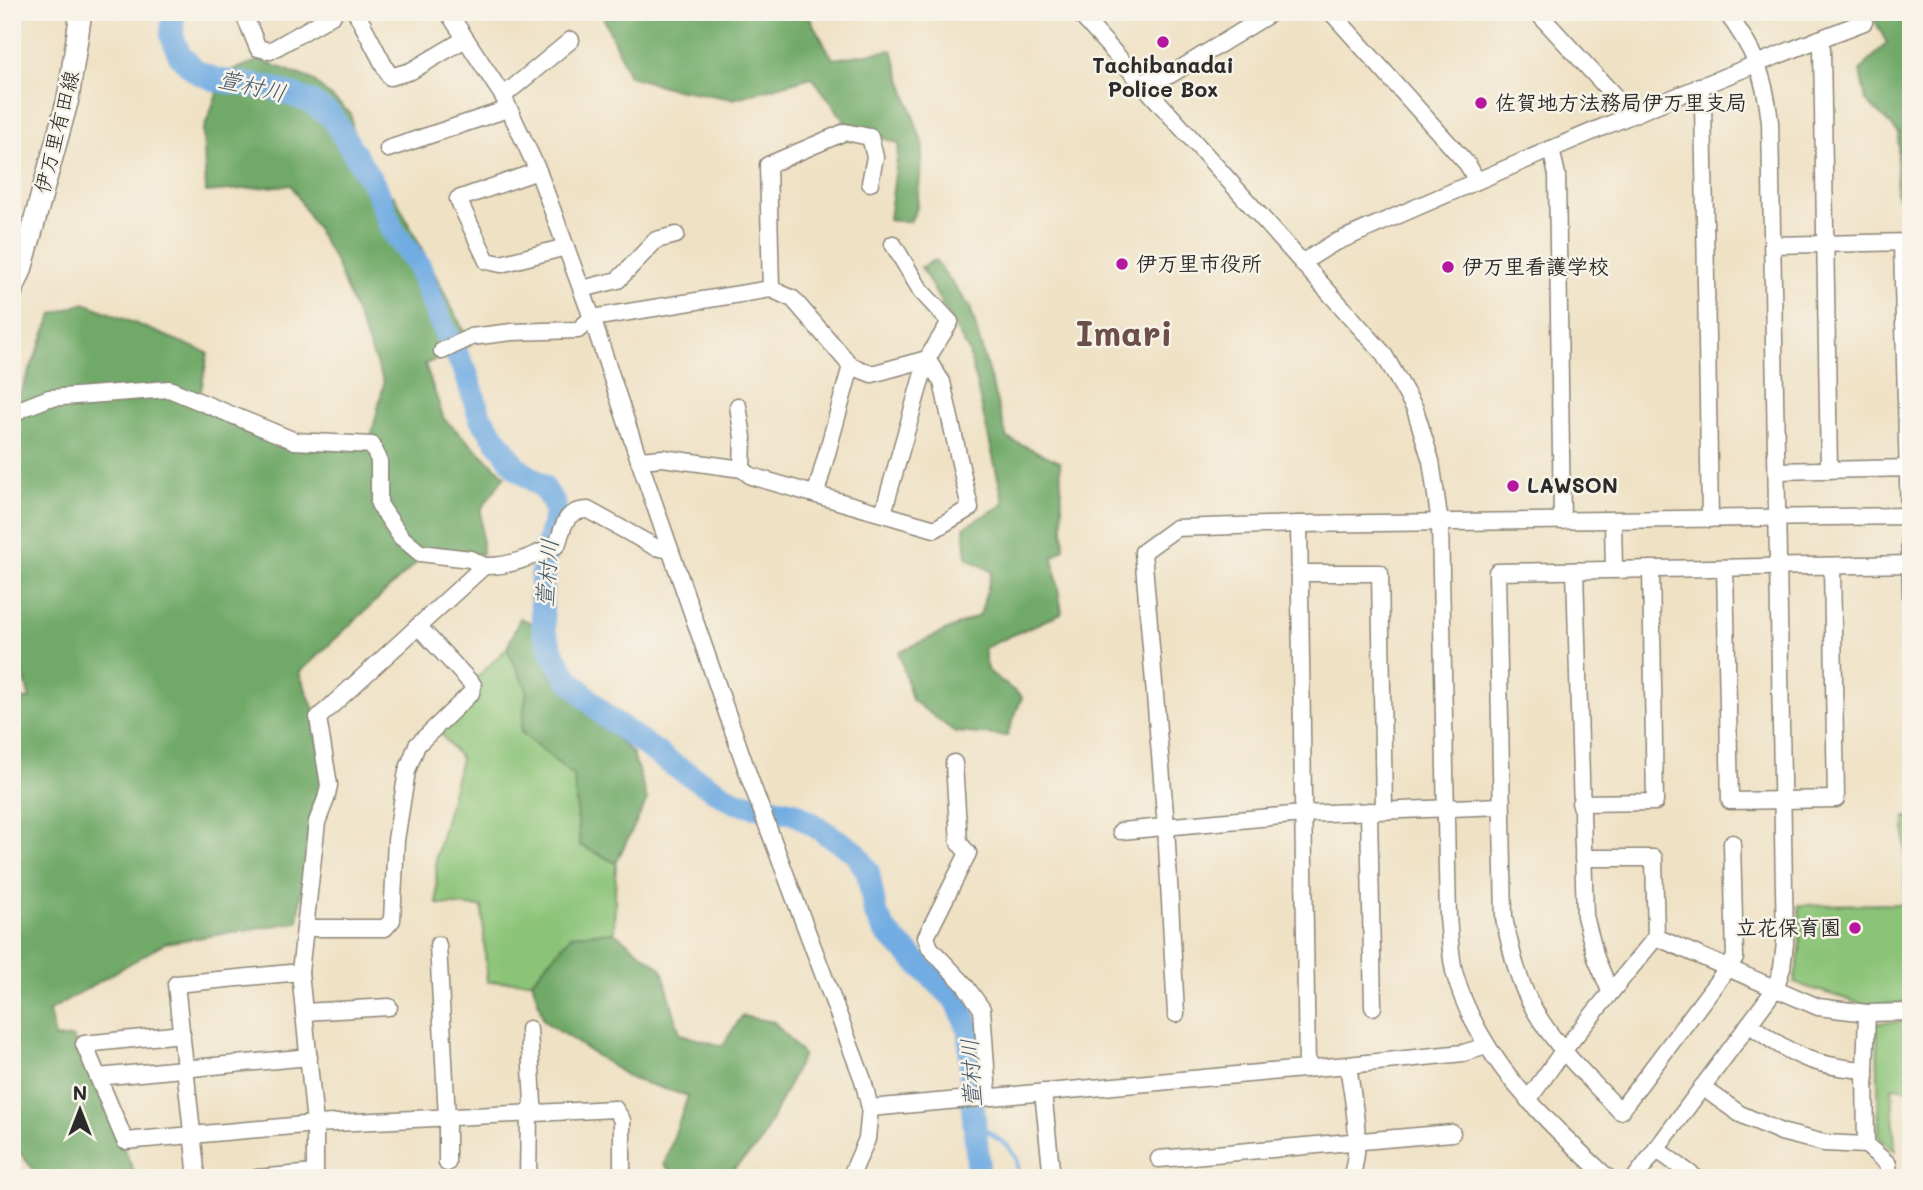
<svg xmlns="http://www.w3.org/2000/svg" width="1923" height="1190" viewBox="0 0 1923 1190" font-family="Mali,'Klee One',sans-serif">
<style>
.green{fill:#8bc377;stroke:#5b7751;stroke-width:2}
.forest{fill:#70a968;stroke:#4e6a4a;stroke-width:2}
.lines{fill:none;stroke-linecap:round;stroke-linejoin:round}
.stream{stroke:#71ace2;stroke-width:4.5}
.river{stroke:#71ace2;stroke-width:24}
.minor-casing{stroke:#8d8678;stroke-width:19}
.major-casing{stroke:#8d8678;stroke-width:24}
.minor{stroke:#fff;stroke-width:16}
.major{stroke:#fff;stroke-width:21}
.poi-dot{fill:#b5179e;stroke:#f7f3e8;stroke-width:2.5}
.labels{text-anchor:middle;stroke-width:5;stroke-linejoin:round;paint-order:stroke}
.poi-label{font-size:21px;font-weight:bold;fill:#2b2b2b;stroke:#f7f3e8;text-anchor:start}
.street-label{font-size:21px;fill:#2b2b2b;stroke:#f7f3e8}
.water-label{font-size:23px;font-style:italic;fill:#44586b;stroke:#f7f3e8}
.town-label{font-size:35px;font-weight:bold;fill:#6c4f48;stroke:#f7f3e8}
</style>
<rect width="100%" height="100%" fill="#f7f3e8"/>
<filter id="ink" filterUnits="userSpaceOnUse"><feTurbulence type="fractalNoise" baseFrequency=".0143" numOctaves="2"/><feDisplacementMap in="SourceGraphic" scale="14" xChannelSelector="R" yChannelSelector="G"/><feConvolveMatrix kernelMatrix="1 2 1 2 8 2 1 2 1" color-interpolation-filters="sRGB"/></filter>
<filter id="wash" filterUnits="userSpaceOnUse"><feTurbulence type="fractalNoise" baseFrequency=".00686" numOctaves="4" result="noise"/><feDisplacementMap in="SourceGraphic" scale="28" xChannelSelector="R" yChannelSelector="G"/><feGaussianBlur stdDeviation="1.57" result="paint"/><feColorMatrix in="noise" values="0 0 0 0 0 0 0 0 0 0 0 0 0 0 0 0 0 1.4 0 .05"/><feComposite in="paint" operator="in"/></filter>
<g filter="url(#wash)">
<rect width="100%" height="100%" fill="#efe1c4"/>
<g class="green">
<path d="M507 648 527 690 521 732 574 776 580 845 616 863 614 932 572 935 532 981 487 982 482 907 437 904 436 857 461 759 438 730 477 678Z"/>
<path d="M1905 817H1911V1003L1862 1004 1794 983 1800 951 1799 905 1905 904Z"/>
<path d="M1911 1021V1089L1892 1087 1895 1151 1879 1137 1877 1023Z"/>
</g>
<g class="forest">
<path d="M601 12H806L833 59 892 50 923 146 917 208 910 222 889 220 899 144 847 124 812 77 733 99 670 88 629 76Z"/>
<path d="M1870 12H1911V224L1896 192 1899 133 1866 101 1860 70 1887 43Z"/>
<path d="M260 60 311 79 351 114 353 137 384 196 394 195 471 345 425 364 444 419 505 476 481 509 482 554 429 551 299 673 313 707 324 783 311 814 298 922 165 943 49 1011 55 1039 73 1037 137 1178H45L33 1169 12 1143V700L30 699 12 633V443L19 396 53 314 85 303 208 353 198 406 295 448 368 450 384 383 335 261 291 185 206 192 203 131 225 73Z"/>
<path d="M935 260 970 307 1007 438 1060 462 1064 548 1053 557 1062 613 984 648 987 670 1022 697 1007 736 955 732 912 700 899 652 980 615 992 572 967 558 964 527 1004 504 969 352 921 267Z"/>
<path d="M520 618 536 625 550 675 633 754 647 800 616 863 580 845 574 776 521 732 527 690 507 648Z"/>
<path d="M614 932 662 969 680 1034 722 1046 742 1016 774 1022 803 1055 759 1145 724 1178H679L664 1165 688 1096 632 1079 544 1021 532 981 572 935Z"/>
</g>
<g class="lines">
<path class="stream" d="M976 1123 1008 1146 1017 1160 1018 1178"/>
<path class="river" d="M173 12 172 36 180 56 197 72 216 80 272 88 309 101 331 116 377 190 392 230 419 266 439 319 466 373 480 417 517 468 543 487 554 504 556 514 543 563 541 598 544 631 552 652 567 677 604 715 673 765 735 802 795 813 855 852 868 872 875 912 885 931 957 1001 970 1031 971 1086 978 1162 976 1178"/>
</g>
</g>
<g filter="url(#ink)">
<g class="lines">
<g class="minor-casing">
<g id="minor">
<path d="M243 12 258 48 270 51 333 15 332 12"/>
<path d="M356 12 390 77 411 71 465 39"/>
<path d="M448 12 503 96 538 171 592 318 639 460 752 785 863 1080 870 1108 867 1139 850 1178"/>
<path d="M1078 12 1383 353 1415 409 1431 461 1440 523 1448 917C1450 935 1450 957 1455 975 1479 1059 1545 1120 1608 1178"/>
<path d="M1331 12 1468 165 1477 181"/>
<path d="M1537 12 1619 101 1625 117"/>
<path d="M1819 39 1822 49 1829 470"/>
<path d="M1141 82 1170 75 1273 12"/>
<path d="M1699 86 1703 102 1710 519"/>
<path d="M503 96 571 40"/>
<path d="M388 149 508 109"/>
<path d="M1551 149 1557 175 1562 521"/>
<path d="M538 171 458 199 487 261 501 264 566 247"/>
<path d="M1902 243 1911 597"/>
<path d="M1772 245 1911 242"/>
<path d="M1303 262 1332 244C1509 167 1684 90 1864 22"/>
<path d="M582 289 618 280 656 240 676 235"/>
<path d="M771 289 768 165 845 132 870 137 875 157 870 183"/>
<path d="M442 351 471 337 512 332 578 330 592 318 771 289 793 299 851 366 816 493"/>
<path d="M851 366 872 374 927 359 950 322 921 291 893 244"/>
<path d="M738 406 743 437 742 469"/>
<path d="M12 416 21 409 49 398 169 389 295 441 372 445 379 460V504L401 537 420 553 470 559 484 566"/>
<path d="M639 460 663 458 742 469 751 476 935 529 970 508 942 382 927 359 883 513"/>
<path d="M1777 471 1911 468"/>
<path d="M1613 521 1614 570"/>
<path d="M1299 524 1307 1069"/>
<path d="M1725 568 1730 801 1836 799 1832 566"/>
<path d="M1575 571 1585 916 1596 958 1610 991"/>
<path d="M1300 573H1380L1384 810"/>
<path d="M954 763 959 843 968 853 926 937 930 948 964 984 982 1009 988 1096"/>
<path d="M1580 803 1655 802 1651 569"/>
<path d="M1369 811 1373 1007"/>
<path d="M1121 831 1303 814 1501 806"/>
<path d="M1732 843 1735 958 1620 1111C1590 1079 1557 1049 1535 1011 1518 983 1511 950 1504 918L1497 572 1911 564"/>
<path d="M1583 858H1654L1656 937"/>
<path d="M306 928H385L392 920 396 840 407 771 417 745 471 693 473 685 418 626"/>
<path d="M438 945 447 1118V1163"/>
<path d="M304 1012 389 1007"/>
<path d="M1176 1014 1166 826 1143 552 1176 528 1299 524 1911 516"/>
<path d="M1749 1024C1791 1055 1812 1066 1865 1070"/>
<path d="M182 1034 84 1044 125 1141 315 1124 615 1109 622 1120V1178"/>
<path d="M1348 1065C1353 1102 1363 1141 1351 1178"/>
<path d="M98 1077 309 1057"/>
<path d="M1702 1087 1740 1114 1781 1132 1824 1143 1866 1145 1888 1164 1889 1178"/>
<path d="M1043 1092 1052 1178"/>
<path d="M1528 1100 1563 1051 1656 937 1818 1007 1867 1013 1911 1012"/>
<path d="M870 1108 1348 1065 1463 1053 1487 1046"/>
<path d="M1866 1145 1865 1070 1867 1013"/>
<path d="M1656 1149 1696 1178"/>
<path d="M1159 1159 1452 1133"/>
<path d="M12 1173 17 1178"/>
<path d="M197 1178 176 984 300 972"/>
<path d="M256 1178 315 1173"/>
<path d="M315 1178V1124L300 972 317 822 326 799 329 785 318 718 484 566C511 567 533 556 557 545 564 526 564 510 588 510L655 547 670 550"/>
<path d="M528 1178 529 1115 533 1104 529 1029"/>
<path d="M1635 1178 1775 989 1782 968 1785 943 1770 122C1765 76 1754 49 1726 12"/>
</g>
</g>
<g class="major-casing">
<path id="major" d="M12 291 21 270 68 99 81 12"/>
</g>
<use href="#minor" class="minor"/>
<use href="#major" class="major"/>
</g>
</g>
<g class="poi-dot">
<circle cx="1163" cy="42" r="7"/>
<circle cx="1481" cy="103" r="7"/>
<circle cx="1122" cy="264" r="7"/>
<circle cx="1448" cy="267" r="7"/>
<circle cx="1513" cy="486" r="7"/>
<circle cx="1855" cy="928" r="7"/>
</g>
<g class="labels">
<g class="poi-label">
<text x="1163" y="73" text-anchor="middle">Tachibanadai<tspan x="1163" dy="24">Police Box</tspan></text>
<text x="1495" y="110">佐賀地方法務局伊万里支局</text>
<text x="1136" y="271">伊万里市役所</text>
<text x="1462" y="274">伊万里看護学校</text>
<text x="1527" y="493">LAWSON</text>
<text x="1841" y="935" text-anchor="end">立花保育園</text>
</g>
<g class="street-label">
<text transform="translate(57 132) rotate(-76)" y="7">伊万里有田線</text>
</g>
<g class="water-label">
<text transform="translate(252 86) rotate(13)" y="8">萱村川</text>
<text transform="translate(547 573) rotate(-85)" y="8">萱村川</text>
<text transform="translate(971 1073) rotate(-93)" y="8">萱村川</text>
</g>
<g class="town-label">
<text x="1124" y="346">Imari</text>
</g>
</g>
<rect width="1923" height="1190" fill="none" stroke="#f7f3e8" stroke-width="42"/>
<g transform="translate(80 1110)" stroke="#f7f3e8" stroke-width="5" paint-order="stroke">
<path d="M0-5L12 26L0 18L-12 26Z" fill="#2b2b2b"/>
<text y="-10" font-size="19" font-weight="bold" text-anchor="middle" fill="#2b2b2b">N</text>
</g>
</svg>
